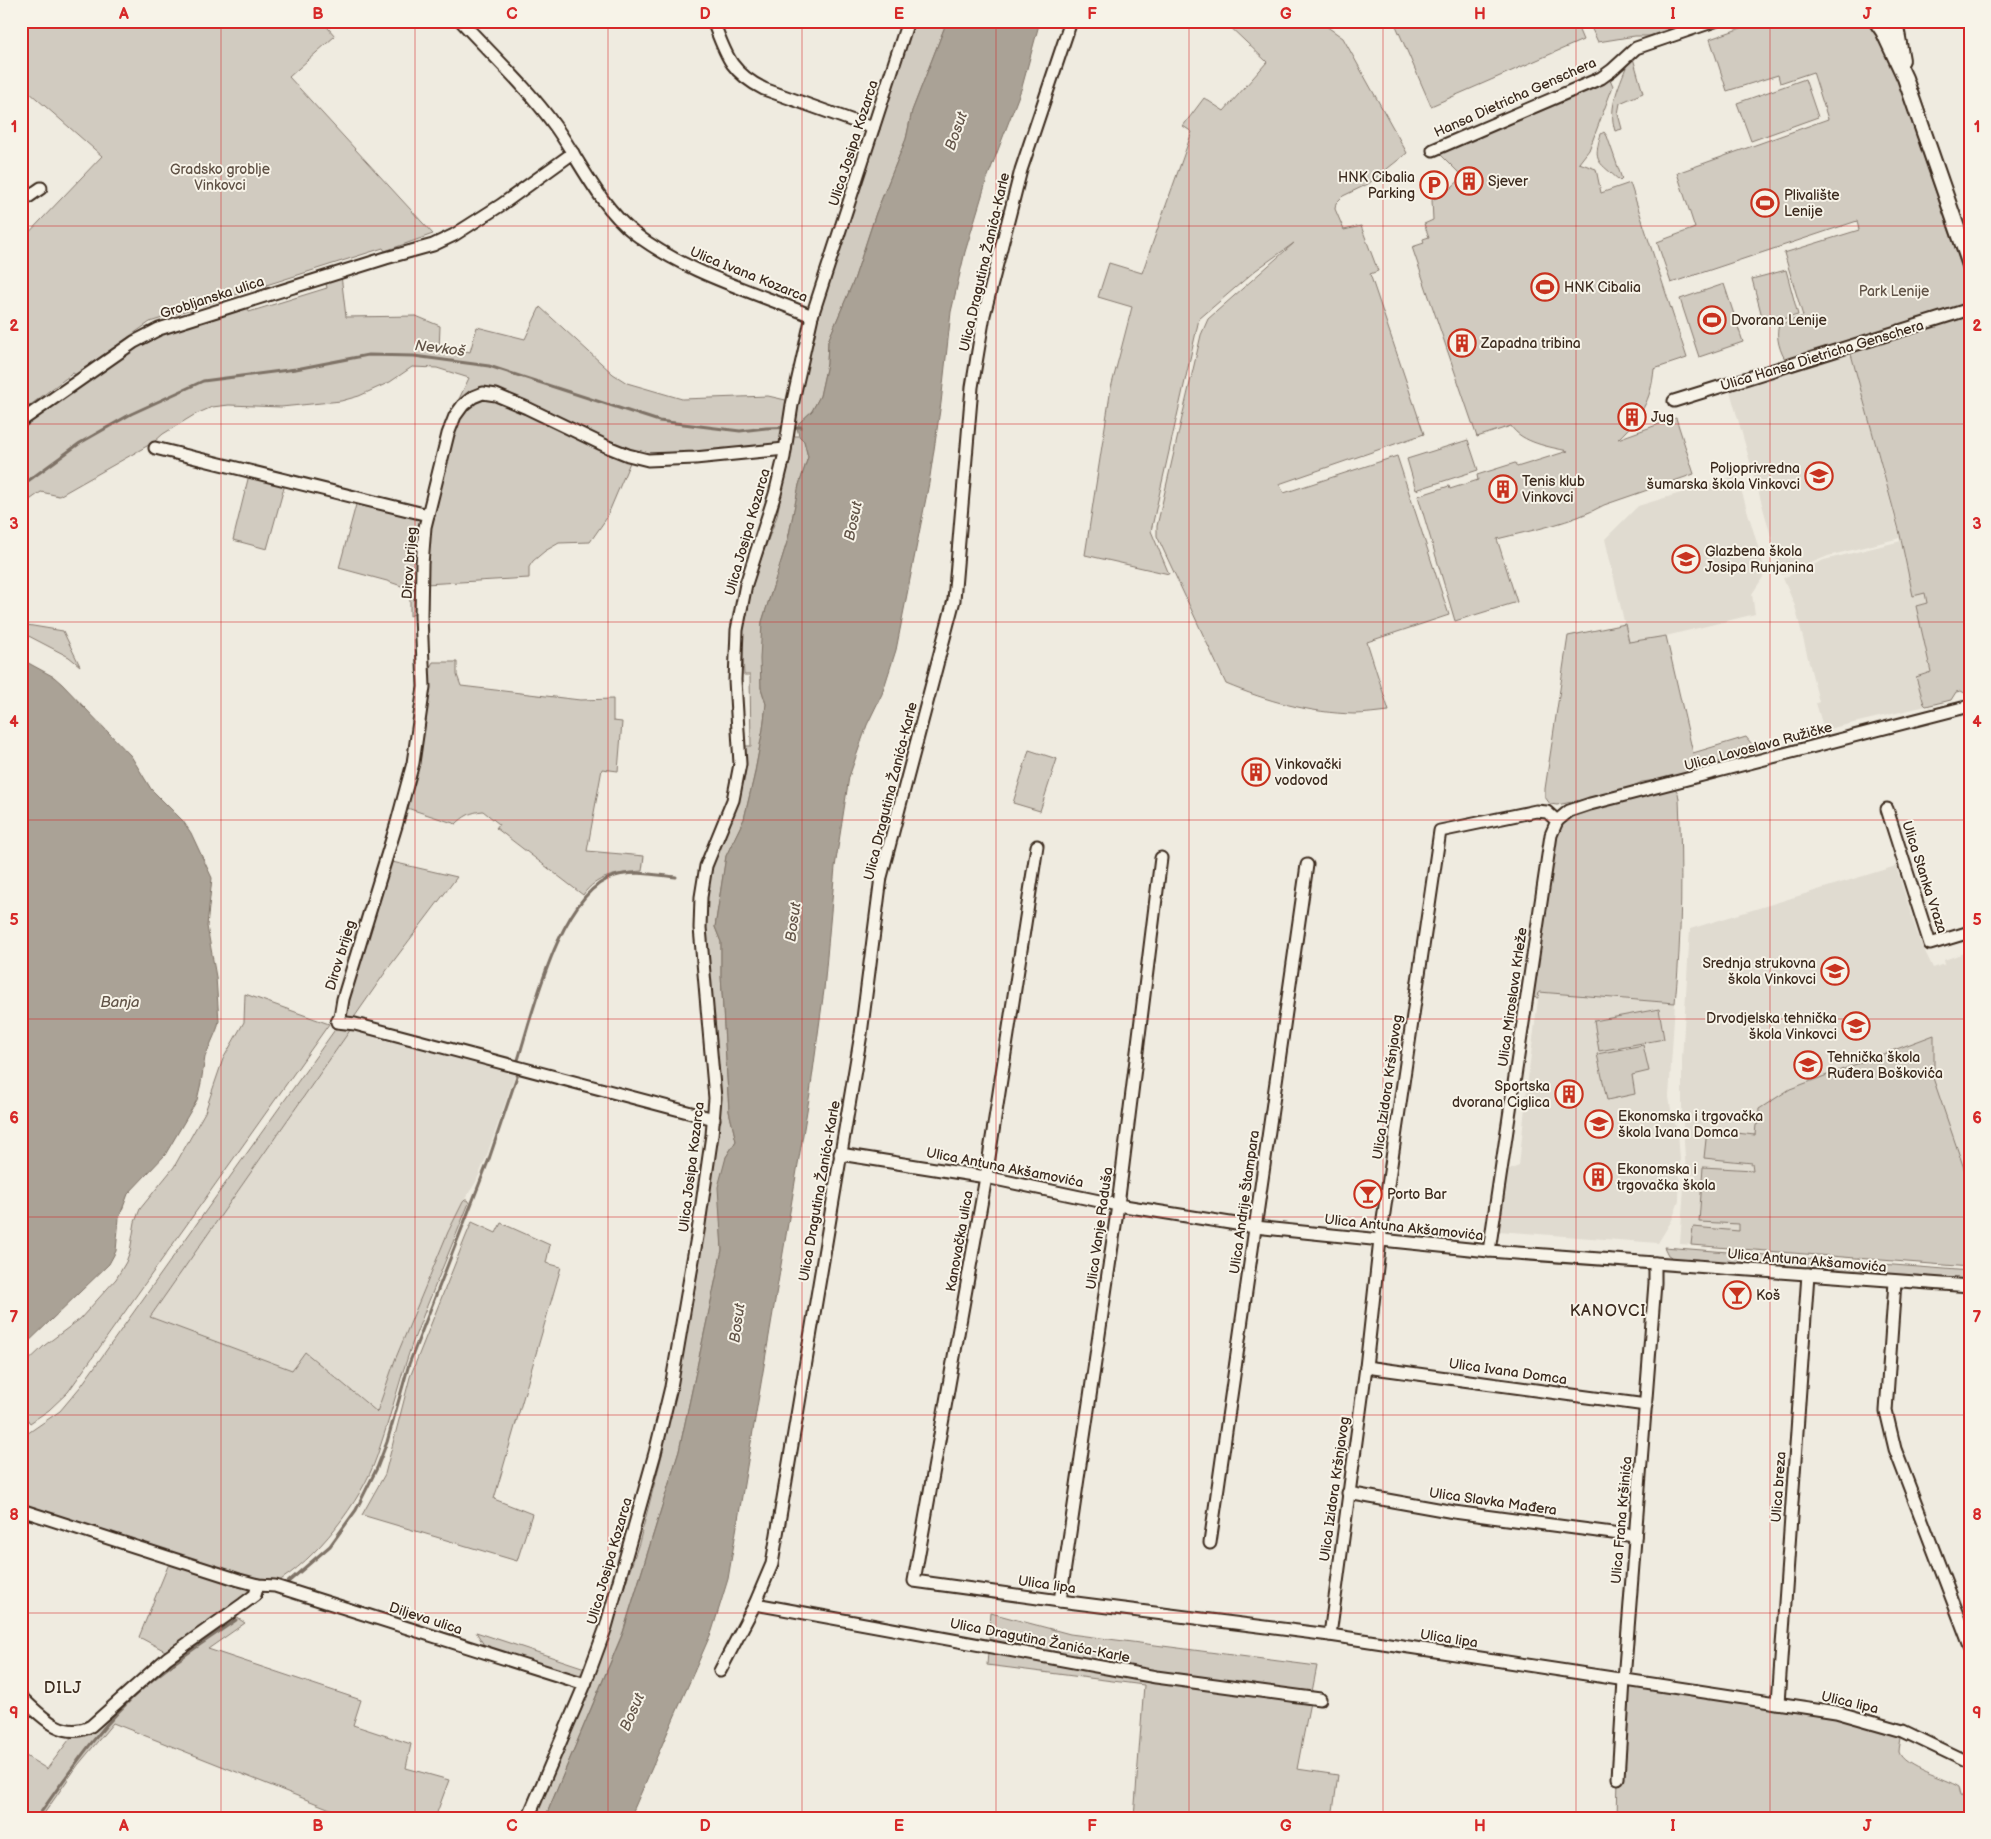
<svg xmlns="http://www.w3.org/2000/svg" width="1991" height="1839" viewBox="0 0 1991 1839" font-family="'Balsamiq Sans',sans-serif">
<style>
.built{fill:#e0dbd0}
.green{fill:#d1cbc0;stroke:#867a6f}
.water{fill:#aaa296;stroke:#7e7266}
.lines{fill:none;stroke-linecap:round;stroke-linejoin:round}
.stream{stroke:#7e7266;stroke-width:3}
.minor-casing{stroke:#3b2a1e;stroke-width:15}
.major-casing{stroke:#3b2a1e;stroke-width:18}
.minor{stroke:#f7f3e8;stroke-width:11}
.major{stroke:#f7f3e8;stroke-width:14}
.grid{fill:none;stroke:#d62828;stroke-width:1;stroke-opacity:0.55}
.labels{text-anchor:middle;stroke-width:4;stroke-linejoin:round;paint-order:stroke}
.street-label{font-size:14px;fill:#3b2a1e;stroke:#f7f3e8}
.park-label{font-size:14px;fill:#605246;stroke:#f7f3e8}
.poi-label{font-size:14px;fill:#3b2a1e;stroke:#f7f3e8;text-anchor:start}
.water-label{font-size:15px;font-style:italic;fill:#625448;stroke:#f7f3e8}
.quarter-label{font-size:16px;letter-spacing:1px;fill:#3b2a1e;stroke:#f7f3e8}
.neatline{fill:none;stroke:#d62828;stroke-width:2}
.grid-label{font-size:16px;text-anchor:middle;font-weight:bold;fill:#d62828}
</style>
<rect width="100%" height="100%" fill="#efebe0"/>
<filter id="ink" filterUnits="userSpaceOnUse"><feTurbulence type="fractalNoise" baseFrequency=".02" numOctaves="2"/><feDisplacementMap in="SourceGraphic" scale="10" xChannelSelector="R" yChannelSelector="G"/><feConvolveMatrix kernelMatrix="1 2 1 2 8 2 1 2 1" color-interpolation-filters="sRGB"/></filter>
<g filter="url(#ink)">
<g class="built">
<path d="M1851 353 1900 538 1828 556 1782 575 1730 391Z"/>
<path d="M1737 476 1765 570 1763 577 1752 594 1755 614 1666 636 1629 643 1605 539 1638 506Z"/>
<path d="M1901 541 1913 595 1925 593 1927 603 1916 606 1931 673 1916 677 1926 706 1824 730 1816 703 1819 702 1795 606 1783 578 1824 560Z"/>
<path d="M1896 866 1919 939 1933 968 1945 964 1944 960 1970 951V1267L1680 1244 1684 1187 1695 1188 1696 1175 1686 1174 1682 1109V1059L1690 929Z"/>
<path d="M1539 992 1675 1003 1669 1097 1672 1116 1678 1132 1680 1160 1679 1201 1672 1220 1658 1243 1498 1231 1506 1171 1519 1166 1528 1078Z"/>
<path d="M353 1026 516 1072 486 1158 476 1182 463 1202 448 1232 395 1360 377 1412 305 1352 292 1371 150 1317Z"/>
</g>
<g class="green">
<path d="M21 21H322L335 36 289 77 433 234 385 251 383 248 150 322 83 369 76 375 73 373 21 412V241L102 156 29 92 21 99Z"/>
<path d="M913 21H947L912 111 906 139 876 213 854 280 828 341 827 364 820 396 812 411 799 423H794L804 370 818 313Z"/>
<path d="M1224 21H1319L1343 38 1407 153 1368 184 1343 196 1336 203 1335 209 1344 230 1361 226 1378 271 1370 274 1424 434 1279 484 1284 493 1397 456 1449 615 1367 642 1389 711C1377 712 1365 714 1354 714 1310 713 1267 701 1226 684L1157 536V526L1201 335 1208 319 1294 243 1256 270 1199 319 1151 531 1169 574 1085 555 1111 388 1132 307 1098 297 1109 263 1142 273 1192 132 1183 126 1204 98 1224 111 1267 62Z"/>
<path d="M1394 21H1575L1583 40 1431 106Z"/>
<path d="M1588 21H1693L1649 36H1635L1598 42Z"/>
<path d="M1761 21H1870L1888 52 1970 292V696L1961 691 1956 692 1951 700 1926 706 1924 704 1916 677 1931 672 1916 606 1927 603 1925 593 1913 596 1899 530 1848 343 1787 362C1780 353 1775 336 1779 325L1803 316 1784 253 1859 230 1857 221 1671 283 1657 242 1695 228 1677 173 1828 119 1813 72 1780 83 1778 75 1727 91 1710 39Z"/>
<path d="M1633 58 1643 93 1620 103 1618 114 1622 129 1615 131C1607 106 1621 83 1629 59Z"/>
<path d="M1607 79H1610L1613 86 1589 150 1579 163 1596 169 1601 193 1630 183 1687 358 1654 369C1651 401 1641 417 1618 439L1676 418 1694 474 1604 505C1572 523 1533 530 1497 539L1517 602 1455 621 1418 496 1449 486 1450 489 1478 480 1477 475 1515 463 1517 467 1568 451C1550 447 1522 443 1511 426L1477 437 1412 247 1424 243 1423 239 1429 237 1424 224 1433 220 1432 200 1443 195 1463 177 1441 155 1444 151Z"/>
<path d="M1805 79 1818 117 1751 141 1737 103Z"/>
<path d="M1604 132 1607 136 1622 179 1620 181C1599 161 1592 164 1601 134Z"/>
<path d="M1786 270 1798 315 1764 324 1752 279Z"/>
<path d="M341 275 346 317 416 316 440 326 439 351 457 349 470 352 477 327 525 339 540 307 613 374 627 383 682 399 768 396 790 401 780 446 665 456 634 454 492 390 461 403 459 399 469 378 437 368 412 367 390 382 359 396 341 401 281 407 229 405 212 407 194 415 163 434 154 442 59 496 41 492 21 506V424L135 345 156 334 247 305 249 312 327 288 325 280Z"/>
<path d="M1724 284 1743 342 1699 357 1680 299Z"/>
<path d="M480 399H499L631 460 606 519 590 542 559 543 545 551 533 561 529 567V578L425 584 429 526 449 447 463 409Z"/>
<path d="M792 436H799L804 441 808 457 799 485 788 539 762 622 761 688 766 704 763 729 754 777 744 819 726 856 715 927 721 942V975L729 1111 736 1141 726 1157 720 1206 722 1250 679 1451 623 1632 545 1818H535L596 1672 639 1543 662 1455 696 1283 719 1129V1082L705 921V899L712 864 732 817 744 777 745 746H751L750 675H744L742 636 750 588 777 516Z"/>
<path d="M1468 440 1478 470 1416 490 1407 459Z"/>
<path d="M249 475 285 484 267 549 233 540Z"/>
<path d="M357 501 424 518 416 572V613L410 616V589L387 581 339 568Z"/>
<path d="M21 624 63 631 80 666 69 657 21 632Z"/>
<path d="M1625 624 1629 642 1666 636 1693 753 1746 737 1756 749 1684 774 1656 780 1642 782 1616 793 1557 805 1550 804 1545 797V789L1568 636Z"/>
<path d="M433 662H457V675L461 686 580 700 613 699V721L622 722 618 771 602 769 587 851 644 856 642 871C620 873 596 875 583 895L496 828 499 824 483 811C471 812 464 816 456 824L404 807 428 671Z"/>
<path d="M1029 750 1057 759 1040 811 1013 803Z"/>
<path d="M1674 787 1678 793 1679 799C1682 867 1682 935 1675 1003L1539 992 1538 998 1531 997 1555 833 1564 822 1581 812Z"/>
<path d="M388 861 457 877 389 967 353 1019 345 1014 346 1002Z"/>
<path d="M245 994 329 1024 68 1392 49 1410 30 1423 21 1411V1368L45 1345 80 1319 116 1279 126 1262 130 1251 135 1222 140 1209 174 1167 205 1112 223 1059 244 1022Z"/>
<path d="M1659 1009 1664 1039 1599 1051 1594 1021Z"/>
<path d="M353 1026 150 1317 292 1370 305 1352 377 1412 395 1360 448 1232 463 1202 465 1200H467L469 1203C450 1250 430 1297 412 1344 399 1381 390 1419 377 1456 361 1502 316 1560 274 1584L21 1507V1438L60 1411 81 1386 334 1031 337 1027Z"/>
<path d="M1934 1035V1071L1931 1072 1970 1186V1267L1691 1245 1693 1227 1739 1231V1224L1699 1222 1703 1167 1753 1170 1752 1163 1704 1158 1707 1130 1755 1135 1756 1125 1758 1124 1759 1109 1790 1089Z"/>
<path d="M1643 1045 1649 1071 1632 1075 1635 1094 1607 1100 1597 1054Z"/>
<path d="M472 1222 496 1233 501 1223 550 1245 546 1263 561 1267 494 1499 532 1514 517 1561 362 1515 385 1474 410 1377 466 1236Z"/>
<path d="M1664 1247 1970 1271V1281L1675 1259 1668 1255Z"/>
<path d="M170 1561 247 1588 249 1593 169 1653 139 1637Z"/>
<path d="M991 1613 1070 1634 1317 1666 1297 1769 1338 1775 1332 1818H1134L1144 1685 987 1665Z"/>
<path d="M233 1615 245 1623 208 1649 361 1700 353 1725 411 1744 406 1768 449 1780 435 1818H353L113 1723 78 1765 41 1818H21V1753L47 1769 72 1736Z"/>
<path d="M476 1632 585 1668 581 1674 575 1676 487 1650Z"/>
<path d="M1633 1685 1824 1714 1901 1736C1901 1741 1899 1747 1899 1752 1903 1767 1946 1778 1960 1787L1962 1796 1970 1799V1818H1617L1618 1778 1628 1691Z"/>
</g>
<g class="water">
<path d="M947 21H1040L1022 87 987 179 965 252 951 312 941 403 929 483 896 650 882 694 867 725 849 777 835 867 824 990 810 1093 728 1579 712 1631 630 1818H545L623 1633 679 1451 722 1250 718 1187 726 1157 736 1141 729 1111 721 975V942L715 927 726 856 744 819 754 777 763 729 766 704 761 688 760 659 762 622 788 539 799 485 808 457 804 441 799 436 797 428 799 423 812 411 820 396 827 364 828 341 854 280 876 213 906 139 912 111Z"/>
<path d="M21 659 54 677 62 684 131 756 151 789 183 821 191 833 212 878 207 926 216 977 219 1021 217 1029 205 1057 201 1083 197 1100 165 1155 128 1194 119 1218 116 1251 109 1264 21 1349Z"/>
</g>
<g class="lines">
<g class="stream">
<path d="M21 486 80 443 131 414 203 381 296 369 368 355 414 356 489 366 659 421 740 431 766 428 801 427"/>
<path d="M518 1060C533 1011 561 891 615 876 634 870 656 875 676 877"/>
<path d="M287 1583 330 1546 356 1510 377 1468 387 1442 409 1364 489 1159 518 1073"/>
<path d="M37 1818C70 1771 102 1723 146 1685 174 1661 205 1641 236 1620"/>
</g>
<g class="minor-casing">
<g id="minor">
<path d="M461 21C492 55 528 88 555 126 580 161 599 205 634 233 686 273 752 291 812 316"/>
<path d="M713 21C726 55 730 72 764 89L873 128"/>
<path d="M1433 150 1601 78 1612 70 1636 48 1715 21"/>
<path d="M21 202 41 188"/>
<path d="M1674 401 1970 309"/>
<path d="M21 421 134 342 159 329 386 258 433 245 454 235 501 205 573 153"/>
<path d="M155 448 428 515"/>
<path d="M1887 809 1930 944 1970 932"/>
<path d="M1557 821 1569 811 1590 804 1970 706"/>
<path d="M1037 846 986 1177 914 1581 1060 1601 1330 1635 1836 1712 1903 1731 1970 1763"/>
<path d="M714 1119 355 1024 337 1022 340 1017 343 999 396 826 413 763 424 687 421 616 422 564 425 527 448 434 455 416 463 405 473 397 483 393 496 395 527 408 608 447 628 455 648 460 695 458 785 449"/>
<path d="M840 1154 986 1177 1118 1205 1255 1227 1489 1251 1970 1286"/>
<path d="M1895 1282 1886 1411 1895 1449 1970 1646"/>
<path d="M1366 1367 1646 1405"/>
<path d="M1348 1493 1454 1512 1635 1536"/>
<path d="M21 1510 239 1580 258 1585 275 1586 585 1684"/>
<path d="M1210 1543 1307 865"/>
<path d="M1060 1601 1118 1205 1161 858"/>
<path d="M755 1604 1156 1677 1320 1699"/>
<path d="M1330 1635 1366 1367 1380 1240 1440 831 1536 811 1547 812 1557 821 1551 835 1489 1251"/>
<path d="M720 1671 755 1604 772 1564 861 1034 881 877 954 600 972 387 984 315 1021 170 1071 21"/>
<path d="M21 1697C41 1716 63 1741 91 1726L167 1658 243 1604 255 1595 258 1585"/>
<path d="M1778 1703 1808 1274"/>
<path d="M1618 1778 1624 1680 1655 1283V1263"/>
<path d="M528 1818 585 1684 606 1627 655 1453 671 1387 698 1231 712 1135 715 1098 700 928 701 897 706 866 733 800 740 764 735 680 737 630 746 584 775 494 784 457 792 405 812 316 908 21"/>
</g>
</g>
<g class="major-casing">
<g id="major">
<path d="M1876 21 1883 31 1905 78 1970 265"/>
<path d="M1895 21 1902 60"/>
</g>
</g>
<use href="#minor" class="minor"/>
<use href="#major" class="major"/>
</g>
</g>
<path class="grid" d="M221 21V1818M415 21V1818M608 21V1818M802 21V1818M996 21V1818M1189 21V1818M1383 21V1818M1576 21V1818M1770 21V1818M21 226H1970M21 424H1970M21 622H1970M21 820H1970M21 1019H1970M21 1217H1970M21 1415H1970M21 1613H1970"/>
<defs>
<g id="building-ring" transform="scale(1.4375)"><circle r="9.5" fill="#f7f3e8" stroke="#c8321e" stroke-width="1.5"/><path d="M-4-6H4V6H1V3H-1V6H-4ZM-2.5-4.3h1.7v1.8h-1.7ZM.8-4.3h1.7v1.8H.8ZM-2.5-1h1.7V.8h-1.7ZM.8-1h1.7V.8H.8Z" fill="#c8321e"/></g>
<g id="parking-ring" transform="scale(1.4375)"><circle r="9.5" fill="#f7f3e8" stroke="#c8321e" stroke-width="1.5"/><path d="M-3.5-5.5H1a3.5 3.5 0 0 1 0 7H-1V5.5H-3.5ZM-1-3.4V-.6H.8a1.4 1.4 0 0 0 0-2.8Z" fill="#c8321e"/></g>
<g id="stadium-ring" transform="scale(1.4375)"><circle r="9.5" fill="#f7f3e8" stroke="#c8321e" stroke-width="1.5"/><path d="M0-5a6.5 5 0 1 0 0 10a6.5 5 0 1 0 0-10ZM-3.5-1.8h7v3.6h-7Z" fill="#c8321e"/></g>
<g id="school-ring" transform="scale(1.4375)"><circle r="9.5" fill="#f7f3e8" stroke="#c8321e" stroke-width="1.5"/><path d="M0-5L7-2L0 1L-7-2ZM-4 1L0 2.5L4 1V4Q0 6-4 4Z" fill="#c8321e"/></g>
<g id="bar-ring" transform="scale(1.4375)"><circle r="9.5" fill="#f7f3e8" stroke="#c8321e" stroke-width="1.5"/><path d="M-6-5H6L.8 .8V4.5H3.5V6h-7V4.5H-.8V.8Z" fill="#c8321e"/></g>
</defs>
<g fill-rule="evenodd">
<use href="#building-ring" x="1469" y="181"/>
<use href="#parking-ring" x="1434" y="185"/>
<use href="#stadium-ring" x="1765" y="203"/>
<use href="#stadium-ring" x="1545" y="287"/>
<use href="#stadium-ring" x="1712" y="320"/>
<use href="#building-ring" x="1462" y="343"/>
<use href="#building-ring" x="1632" y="417"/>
<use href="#school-ring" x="1819" y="476"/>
<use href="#building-ring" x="1503" y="489"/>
<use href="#school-ring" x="1686" y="559"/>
<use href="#building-ring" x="1256" y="772"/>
<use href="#school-ring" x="1835" y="971"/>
<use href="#school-ring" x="1856" y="1026"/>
<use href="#school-ring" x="1808" y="1065"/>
<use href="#building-ring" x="1569" y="1094"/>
<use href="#school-ring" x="1599" y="1124"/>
<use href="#building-ring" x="1598" y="1177"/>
<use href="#bar-ring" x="1368" y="1194"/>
<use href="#bar-ring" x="1737" y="1295"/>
</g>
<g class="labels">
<g class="street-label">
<text transform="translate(1515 97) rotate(-24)" y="5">Hansa Dietricha Genschera</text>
<text transform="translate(853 143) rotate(-72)" y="5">Ulica Josipa Kozarca</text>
<text transform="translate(984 262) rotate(-77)" y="5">Ulica Dragutina Žanića-Karle</text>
<text transform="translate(749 274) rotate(22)" y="5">Ulica Ivana Kozarca</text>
<text transform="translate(212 297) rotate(-18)" y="5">Grobljanska ulica</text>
<text transform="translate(1822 355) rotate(-17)" y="5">Ulica Hansa Dietricha Genschera</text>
<text transform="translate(747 532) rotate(-74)" y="5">Ulica Josipa Kozarca</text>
<text transform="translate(409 563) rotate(-86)" y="5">Dirov brijeg</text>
<text transform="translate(1758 746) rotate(-15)" y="5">Ulica Lavoslava Ružičke</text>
<text transform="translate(890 791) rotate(-76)" y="5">Ulica Dragutina Žanića-Karle</text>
<text transform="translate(1925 877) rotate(72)" y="5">Ulica Stanka Vraza</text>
<text transform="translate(340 955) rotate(-73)" y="5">Dirov brijeg</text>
<text transform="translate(1512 997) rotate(-82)" y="5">Ulica Miroslava Krleže</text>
<text transform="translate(1387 1087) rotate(-82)" y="5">Ulica Izidora Kršnjavog</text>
<text transform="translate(691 1167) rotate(-83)" y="5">Ulica Josipa Kozarca</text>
<text transform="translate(1005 1167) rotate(11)" y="5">Ulica Antuna Akšamovića</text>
<text transform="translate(819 1191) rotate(-80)" y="5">Ulica Dragutina Žanića-Karle</text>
<text transform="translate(1244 1202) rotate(-82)" y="5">Ulica Andrije Štampara</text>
<text transform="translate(1404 1227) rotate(6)" y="5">Ulica Antuna Akšamovića</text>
<text transform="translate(1099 1228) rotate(-82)" y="5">Ulica Vanje Raduša</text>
<text transform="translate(959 1241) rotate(-80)" y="5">Kanovačka ulica</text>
<text transform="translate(1807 1260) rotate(5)" y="5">Ulica Antuna Akšamovića</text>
<text transform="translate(1508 1371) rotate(8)" y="5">Ulica Ivana Domca</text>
<text transform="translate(1778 1487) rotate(-86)" y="5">Ulica breza</text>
<text transform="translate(1334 1489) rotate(-82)" y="5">Ulica Izidora Kršnjavog</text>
<text transform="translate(1493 1501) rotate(8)" y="5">Ulica Slavka Mađera</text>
<text transform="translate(1621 1520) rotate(-85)" y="5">Ulica Frana Kršinića</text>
<text transform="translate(609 1561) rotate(-74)" y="5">Ulica Josipa Kozarca</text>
<text transform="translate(1047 1584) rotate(8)" y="5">Ulica lipa</text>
<text transform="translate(426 1618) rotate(18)" y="5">Diljeva ulica</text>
<text transform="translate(1449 1638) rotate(9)" y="5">Ulica lipa</text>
<text transform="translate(1040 1640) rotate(11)" y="5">Ulica Dragutina Žanića-Karle</text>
<text transform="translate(1850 1702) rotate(13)" y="5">Ulica lipa</text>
</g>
<g class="park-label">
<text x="220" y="174">Gradsko groblje<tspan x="220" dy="16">Vinkovci</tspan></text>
<text x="1894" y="296">Park Lenije</text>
</g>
<g class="poi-label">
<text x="1415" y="182" text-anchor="end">HNK Cibalia<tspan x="1415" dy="16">Parking</tspan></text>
<text x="1488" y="186">Sjever</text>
<text x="1784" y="200">Plivalište<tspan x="1784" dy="16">Lenije</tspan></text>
<text x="1564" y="292">HNK Cibalia</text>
<text x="1731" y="325">Dvorana Lenije</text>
<text x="1481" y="348">Zapadna tribina</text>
<text x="1651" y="422">Jug</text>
<text x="1800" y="473" text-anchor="end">Poljoprivredna<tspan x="1800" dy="16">šumarska škola Vinkovci</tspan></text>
<text x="1522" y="486">Tenis klub<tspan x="1522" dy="16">Vinkovci</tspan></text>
<text x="1705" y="556">Glazbena škola<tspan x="1705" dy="16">Josipa Runjanina</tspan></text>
<text x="1275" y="769">Vinkovački<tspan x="1275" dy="16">vodovod</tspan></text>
<text x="1816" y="968" text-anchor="end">Srednja strukovna<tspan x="1816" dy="16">škola Vinkovci</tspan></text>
<text x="1837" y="1023" text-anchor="end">Drvodjelska tehnička<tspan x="1837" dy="16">škola Vinkovci</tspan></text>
<text x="1827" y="1062">Tehnička škola<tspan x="1827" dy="16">Ruđera Boškovića</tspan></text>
<text x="1550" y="1091" text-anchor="end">Sportska<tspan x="1550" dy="16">dvorana Ciglica</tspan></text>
<text x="1618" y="1121">Ekonomska i trgovačka<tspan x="1618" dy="16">škola Ivana Domca</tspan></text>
<text x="1617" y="1174">Ekonomska i<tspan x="1617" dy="16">trgovačka škola</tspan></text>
<text x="1387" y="1199">Porto Bar</text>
<text x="1756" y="1300">Koš</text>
</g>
<g class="water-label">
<text transform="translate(956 131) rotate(-70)" y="5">Bosut</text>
<text transform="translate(440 348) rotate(7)" y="5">Nevkoš</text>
<text transform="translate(853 521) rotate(-78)" y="5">Bosut</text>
<text transform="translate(793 922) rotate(-82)" y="5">Bosut</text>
<text x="120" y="1007">Banja</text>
<text transform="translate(737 1323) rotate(-82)" y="5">Bosut</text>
<text transform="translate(632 1712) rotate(-66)" y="5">Bosut</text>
</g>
<g class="quarter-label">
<text x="1608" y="1316">KANOVCI</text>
<text x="63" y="1693">DILJ</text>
</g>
</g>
<rect width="1991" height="1839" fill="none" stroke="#f7f3e8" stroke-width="55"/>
<rect x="28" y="28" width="1936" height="1784" class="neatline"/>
<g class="grid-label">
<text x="124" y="19">A</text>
<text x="318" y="19">B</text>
<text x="512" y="19">C</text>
<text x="705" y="19">D</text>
<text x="899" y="19">E</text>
<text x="1092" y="19">F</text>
<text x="1286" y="19">G</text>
<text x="1480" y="19">H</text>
<text x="1673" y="19">I</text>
<text x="1867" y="19">J</text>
<text x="14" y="132">1</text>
<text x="1977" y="132">1</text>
<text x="14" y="331">2</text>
<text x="1977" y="331">2</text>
<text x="14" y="529">3</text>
<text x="1977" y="529">3</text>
<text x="14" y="727">4</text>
<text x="1977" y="727">4</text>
<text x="14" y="925">5</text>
<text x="1977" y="925">5</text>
<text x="14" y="1123">6</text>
<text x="1977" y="1123">6</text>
<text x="14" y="1322">7</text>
<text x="1977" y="1322">7</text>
<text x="14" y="1520">8</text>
<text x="1977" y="1520">8</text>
<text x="14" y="1718">9</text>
<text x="1977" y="1718">9</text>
<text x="124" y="1831">A</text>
<text x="318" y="1831">B</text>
<text x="512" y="1831">C</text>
<text x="705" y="1831">D</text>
<text x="899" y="1831">E</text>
<text x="1092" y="1831">F</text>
<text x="1286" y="1831">G</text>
<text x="1480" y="1831">H</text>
<text x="1673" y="1831">I</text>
<text x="1867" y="1831">J</text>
</g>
</svg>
